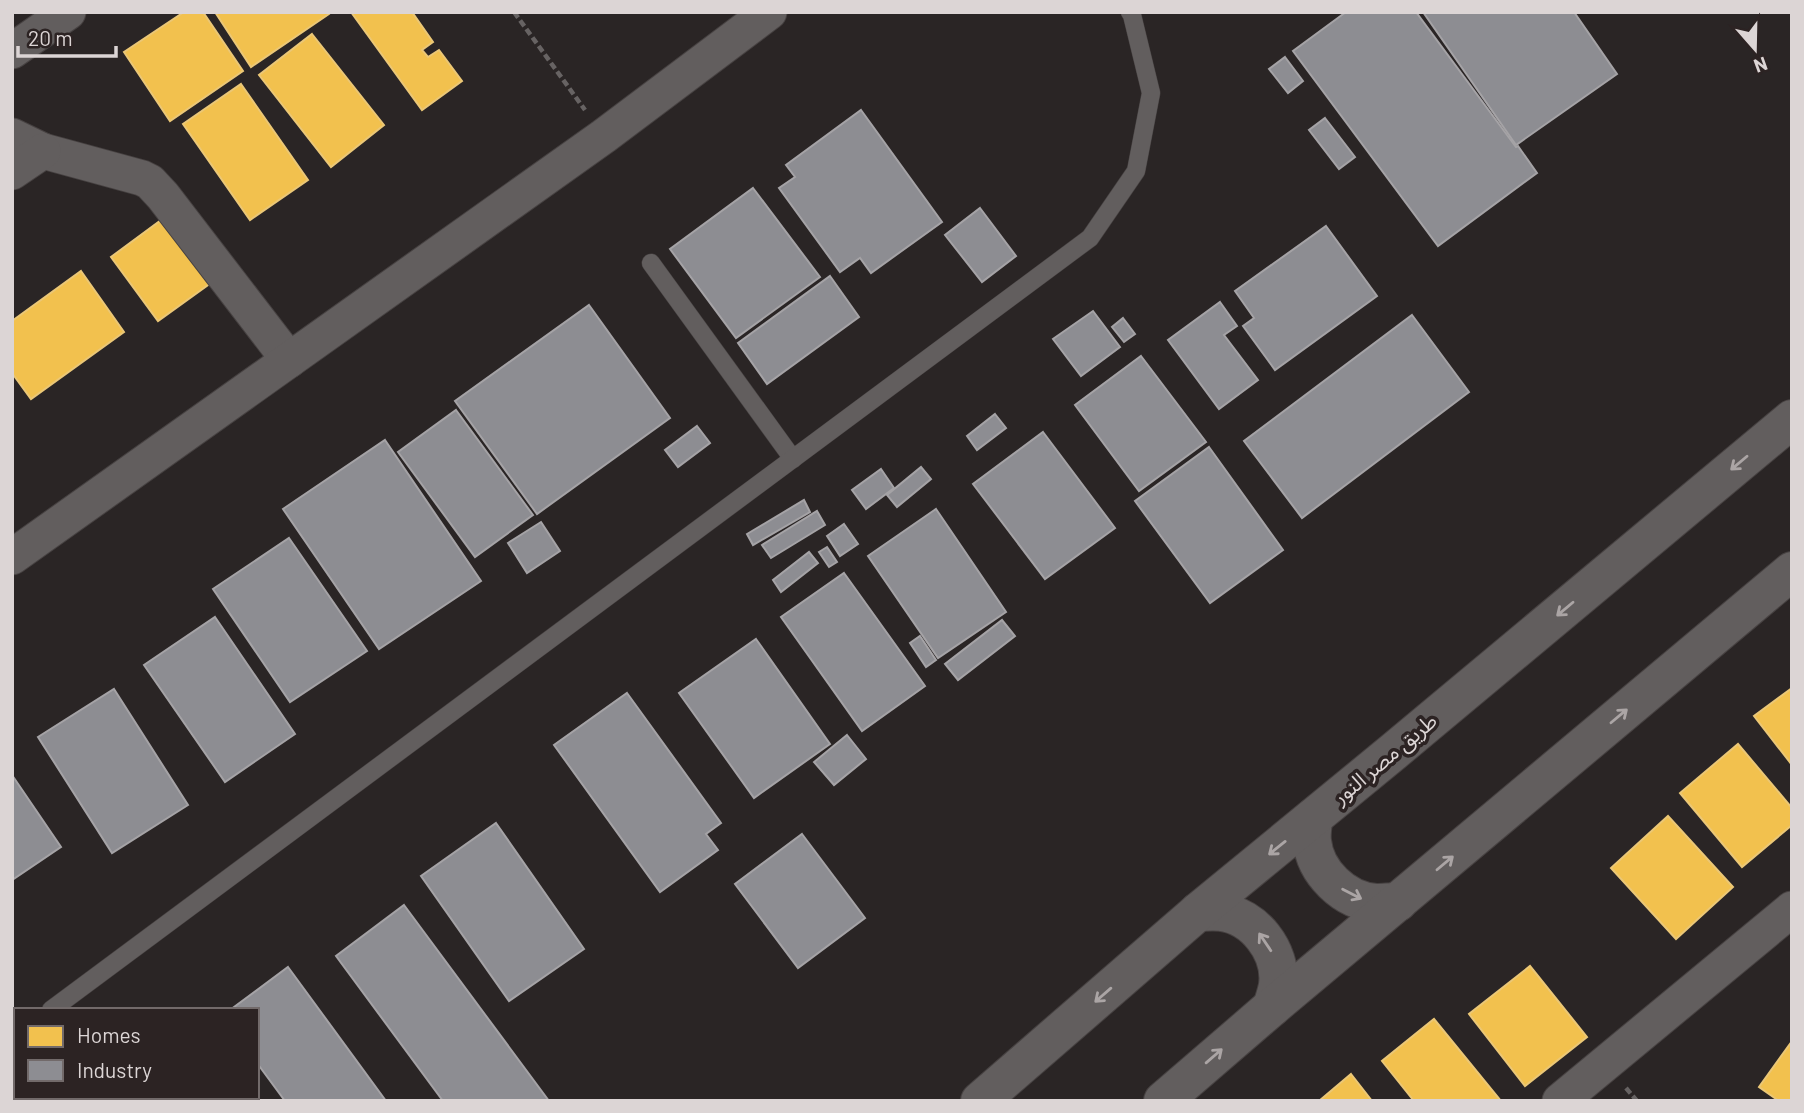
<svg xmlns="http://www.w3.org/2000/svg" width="1804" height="1113" viewBox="0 0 1804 1113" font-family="Barlow,'Noto Sans Arabic',sans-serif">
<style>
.homes{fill:#f2c14e;stroke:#ebc776;stroke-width:2}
.industry{fill:#8d8d92;stroke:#a5a3a6;stroke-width:2}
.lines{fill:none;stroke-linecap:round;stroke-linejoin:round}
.service-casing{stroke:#474242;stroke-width:19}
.minor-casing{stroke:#474242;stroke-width:37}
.tertiary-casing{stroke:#474242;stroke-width:40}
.path{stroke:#676363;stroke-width:4.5;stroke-dasharray:7 3.5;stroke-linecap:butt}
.service{stroke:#625e5e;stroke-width:18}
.minor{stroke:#625e5e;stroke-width:35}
.tertiary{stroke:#625e5e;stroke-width:38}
.oneway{stroke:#aba5a5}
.labels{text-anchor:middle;stroke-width:7;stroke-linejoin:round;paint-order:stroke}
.street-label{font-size:21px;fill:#dcd5d5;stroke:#2c2323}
</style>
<rect width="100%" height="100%" fill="#2a2525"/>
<g class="homes">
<path d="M184 12H203L243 71 170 121 124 52Z"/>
<path d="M215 12H328L329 14 251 67Z"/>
<path d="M351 12H412L433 42 422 50 428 57 439 50 462 81 422 110Z"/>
<path d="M312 34 384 125 331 167 259 75Z"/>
<path d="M241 84 308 180 250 220 183 124Z"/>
<path d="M168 215 215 280 158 321 111 257Z"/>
<path d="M81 271 124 332 31 399 12 373V321Z"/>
<path d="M1792 688V765L1754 716Z"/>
<path d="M1738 744 1792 808V825L1742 867 1680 793Z"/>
<path d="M1668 816 1733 887 1676 939 1611 868Z"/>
<path d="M1530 966 1587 1037 1525 1086 1469 1014Z"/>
<path d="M1434 1019 1501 1101H1414L1382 1061Z"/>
<path d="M1792 1041V1101H1779L1759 1087Z"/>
<path d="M1351 1074 1372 1101H1319Z"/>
</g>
<g class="industry">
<path d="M1346 12H1416L1516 147 1518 146 1537 173 1438 246 1293 51Z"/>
<path d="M1423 12H1574L1617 74 1516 145Z"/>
<path d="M1285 57 1303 81 1288 93 1269 69Z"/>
<path d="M861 110 942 222 871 273 860 258 840 272 779 188 795 177 786 165Z"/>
<path d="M1325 118 1355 157 1339 169 1309 130Z"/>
<path d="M753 188 820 277 736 338 670 249Z"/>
<path d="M980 208 1016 256 982 282 945 235Z"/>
<path d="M1326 226 1377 296 1275 370 1243 326 1254 318 1235 291Z"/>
<path d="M830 276 859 317 767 384 738 343Z"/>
<path d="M1220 302 1237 326 1224 335 1258 380 1219 409 1168 340Z"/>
<path d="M589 305 670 418 537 514 455 401Z"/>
<path d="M1093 311 1120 347 1081 376 1053 339Z"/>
<path d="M1412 315 1469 392 1302 518 1244 441Z"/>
<path d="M1123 318 1135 334 1124 342 1112 327Z"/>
<path d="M1141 356 1206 442 1139 491 1075 405Z"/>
<path d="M456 410 533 515 475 557 398 452Z"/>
<path d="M995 414 1006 428 977 450 967 436Z"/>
<path d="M697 426 710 443 678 467 665 450Z"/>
<path d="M1043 432 1115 528 1045 579 973 484Z"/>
<path d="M385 440 481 581 379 649 283 509Z"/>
<path d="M1209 447 1283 550 1210 603 1135 501Z"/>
<path d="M921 467 931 479 897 507 887 495Z"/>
<path d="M881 469 894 488 866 509 852 490Z"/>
<path d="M804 500 810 512 753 545 747 534Z"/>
<path d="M936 509 1006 612 938 658 868 556Z"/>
<path d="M817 511 825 525 771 558 762 545Z"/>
<path d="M541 522 560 551 527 573 508 543Z"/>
<path d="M844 524 858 544 840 556 827 536Z"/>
<path d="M289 538 367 651 290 702 213 589Z"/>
<path d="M827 547 837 562 829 567 819 552Z"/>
<path d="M809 552 818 563 781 592 773 580Z"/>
<path d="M844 573 925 686 862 731 781 617Z"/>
<path d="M215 617 295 734 225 782 144 665Z"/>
<path d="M1002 620 1015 636 958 680 945 664Z"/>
<path d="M920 636 936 660 926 667 910 643Z"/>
<path d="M756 639 830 744 754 798 679 693Z"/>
<path d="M114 689 188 805 112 853 38 737Z"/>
<path d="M627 693 721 823 706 834 718 850 660 892 554 745Z"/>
<path d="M847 735 866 759 834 785 814 762Z"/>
<path d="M12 775 61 847 12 880Z"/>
<path d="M496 823 584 949 509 1001 421 876Z"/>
<path d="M802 834 865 918 798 968 735 884Z"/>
<path d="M404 905 549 1101H443L336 956Z"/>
<path d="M288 967 386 1101H285L257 1063V1010H230Z"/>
<path d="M121 1097H212L214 1101H124Z"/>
</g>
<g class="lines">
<g class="service-casing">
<g id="service">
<path d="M651 263 793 459"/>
<path d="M51 1010 1090 238 1136 171 1151 93 1132 15 1130 12"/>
<path d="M12 1039 16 1036"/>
</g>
</g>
<g class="minor-casing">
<g id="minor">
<path d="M12 51 68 12"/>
<path d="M12 136 43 151 142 178 150 182 163 196 289 360"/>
<path d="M12 172 43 151"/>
<path d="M12 557 604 136 769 12"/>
<path d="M1560 1101 1792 909"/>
</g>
</g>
<g class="tertiary-casing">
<g id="tertiary">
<path d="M1313 818C1313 825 1311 833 1312 841 1315 872 1344 901 1376 903 1383 903 1391 902 1398 902"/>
<path d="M1198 912C1205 912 1213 911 1221 912 1254 916 1282 951 1278 985 1277 992 1274 1000 1272 1007"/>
<path d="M980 1101 1198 912 1393 752 1792 419"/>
<path d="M1163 1101 1272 1007 1792 571"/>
</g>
</g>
<g class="path">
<path d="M514 12 585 110"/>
<path d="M1626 1088 1637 1101"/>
</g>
<use href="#service" class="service"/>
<use href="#minor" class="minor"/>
<use href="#tertiary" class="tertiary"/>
</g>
<defs><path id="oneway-shaft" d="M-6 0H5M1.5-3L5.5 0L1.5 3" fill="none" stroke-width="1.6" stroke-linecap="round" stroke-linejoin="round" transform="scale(1.75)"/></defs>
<g class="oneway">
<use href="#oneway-shaft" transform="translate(1739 463) rotate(140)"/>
<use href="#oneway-shaft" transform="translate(1565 609) rotate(140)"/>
<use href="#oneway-shaft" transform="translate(1619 716) rotate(-40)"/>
<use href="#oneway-shaft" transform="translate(1277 848) rotate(141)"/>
<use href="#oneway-shaft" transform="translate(1445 863) rotate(-40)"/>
<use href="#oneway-shaft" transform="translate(1352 894) rotate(27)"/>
<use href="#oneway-shaft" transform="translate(1265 942) rotate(-124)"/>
<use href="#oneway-shaft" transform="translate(1103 995) rotate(139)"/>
<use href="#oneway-shaft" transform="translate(1214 1056) rotate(-41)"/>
</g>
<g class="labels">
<g class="street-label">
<text transform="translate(1385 759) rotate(-40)" y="7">طريق مصر النور</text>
</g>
</g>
<rect width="1804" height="1113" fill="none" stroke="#dcd5d5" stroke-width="28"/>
<rect x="14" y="1008" width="245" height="91" fill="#2c2323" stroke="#726a6a" stroke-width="2"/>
<rect x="28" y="1026" width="35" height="21" fill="#f2c14e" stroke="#726a6a" stroke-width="2"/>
<text x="77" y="1043" font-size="21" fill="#dcd5d5">Homes</text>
<rect x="28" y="1060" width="35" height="21" fill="#8d8d92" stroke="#726a6a" stroke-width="2"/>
<text x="77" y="1078" font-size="21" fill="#dcd5d5">Industry</text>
<g transform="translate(1755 49) rotate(160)" stroke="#2c2323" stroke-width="5" paint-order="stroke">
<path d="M0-5L12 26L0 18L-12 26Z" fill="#dcd5d5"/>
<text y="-10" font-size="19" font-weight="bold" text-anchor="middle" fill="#dcd5d5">N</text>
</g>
<path d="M18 46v10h98v-10" fill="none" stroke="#dcd5d5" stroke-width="3.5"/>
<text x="28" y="46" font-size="21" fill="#dcd5d5" stroke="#2c2323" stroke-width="5" paint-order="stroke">20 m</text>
</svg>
